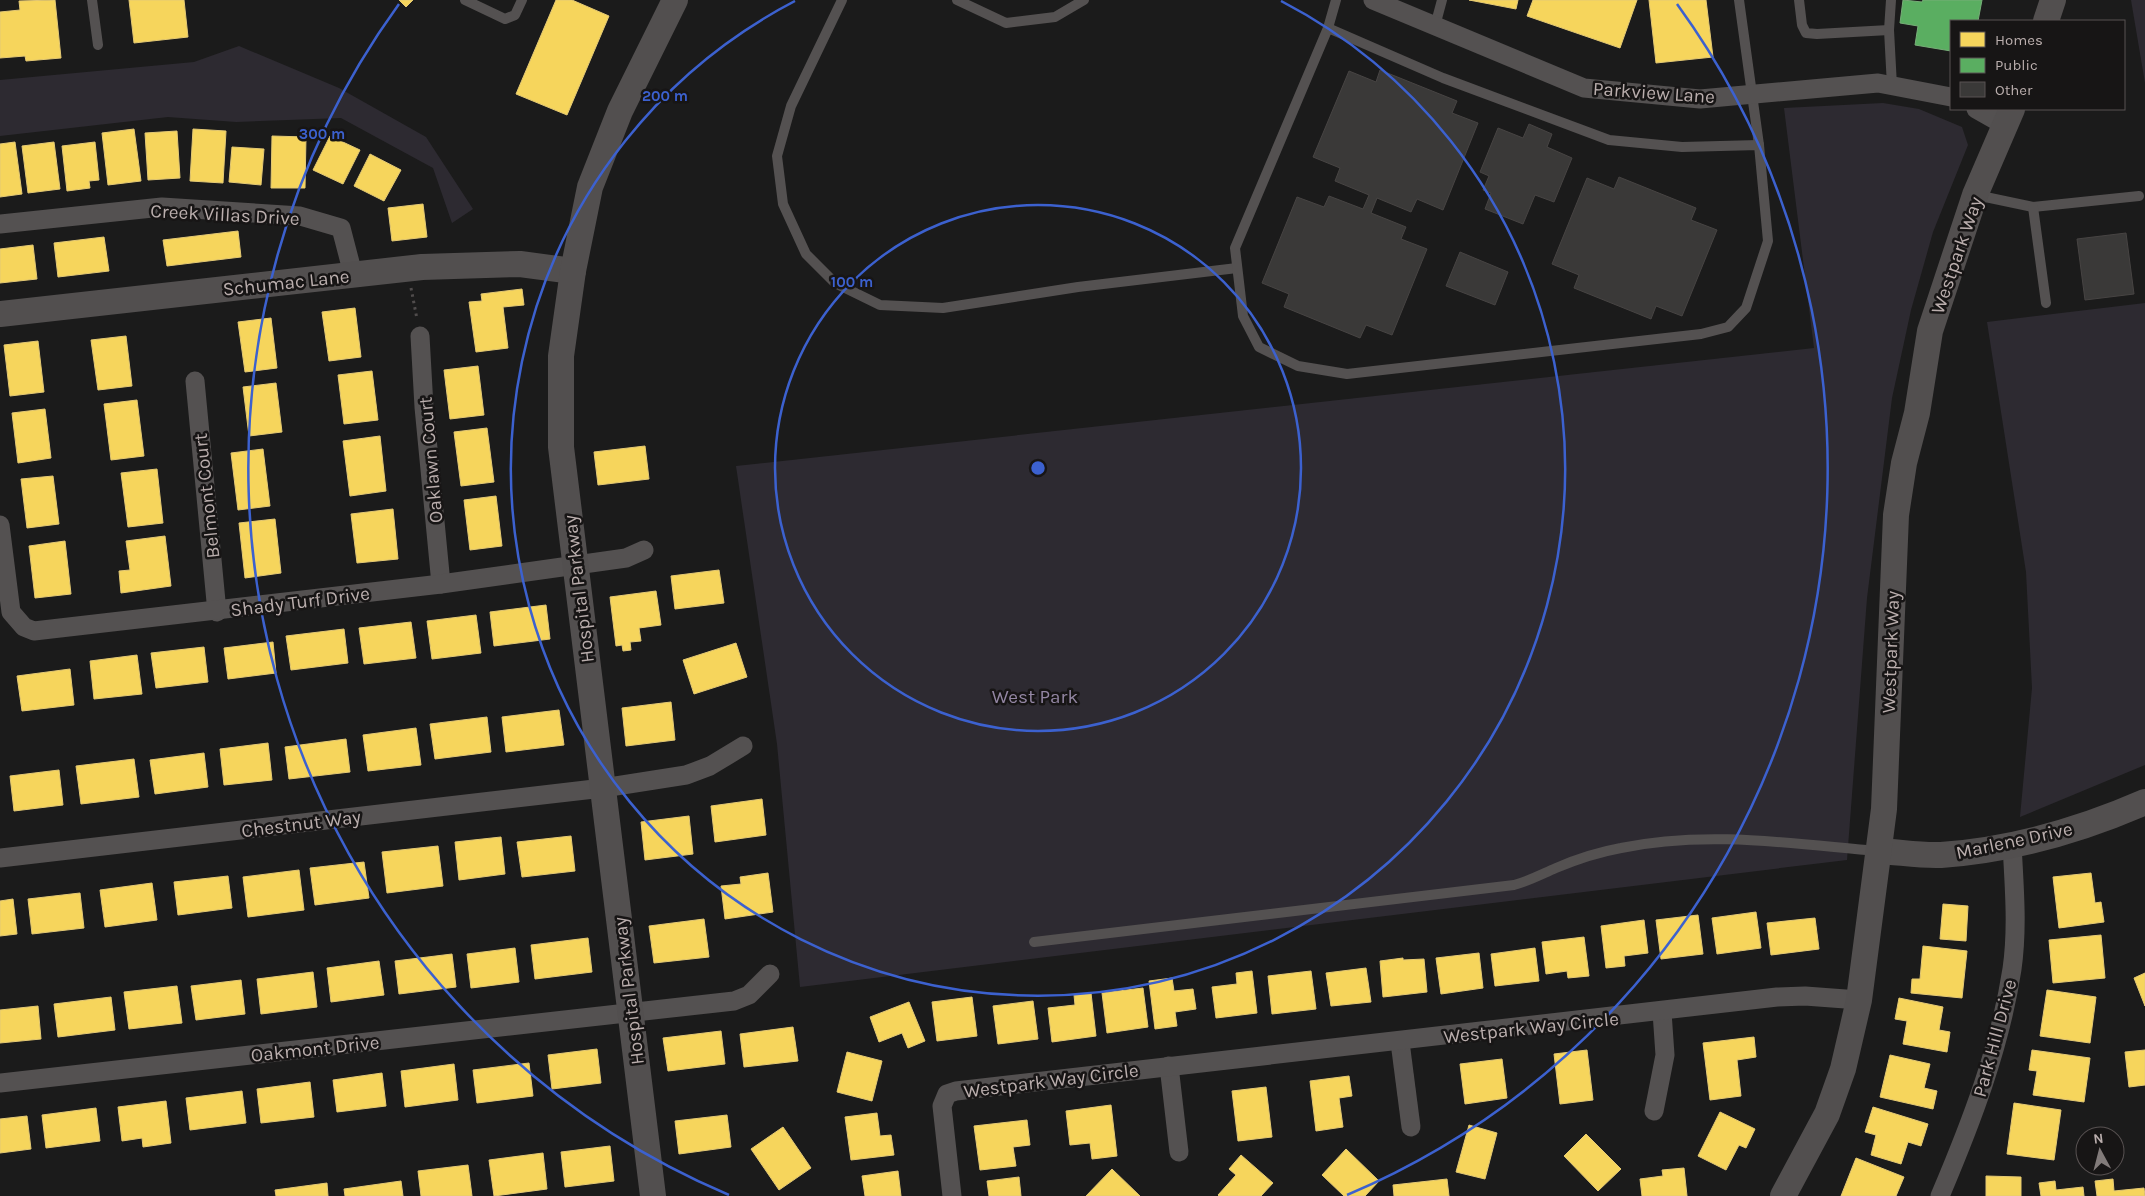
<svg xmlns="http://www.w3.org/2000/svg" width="2145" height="1196" viewBox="0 0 2145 1196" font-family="Karla,sans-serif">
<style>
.green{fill:#2d2a31}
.homes{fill:#f6d55c;stroke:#e4c974}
.public{fill:#5aae61;stroke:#77ae78}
.building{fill:#3a3938;stroke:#474443}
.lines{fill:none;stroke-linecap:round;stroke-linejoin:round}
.path{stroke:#504c4c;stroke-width:3;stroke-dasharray:2.5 4;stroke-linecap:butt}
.lane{stroke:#545151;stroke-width:10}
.street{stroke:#545151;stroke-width:19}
.secondary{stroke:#524f4f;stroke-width:26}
.ring{fill:none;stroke:#3c61cf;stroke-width:2.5}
.labels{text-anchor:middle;stroke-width:5;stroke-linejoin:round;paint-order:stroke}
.street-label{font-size:19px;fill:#baaead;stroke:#171515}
.park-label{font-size:19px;fill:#9386a3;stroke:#171515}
.centre{fill:#3c61cf;stroke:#171515;stroke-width:2.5}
.ring-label{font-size:15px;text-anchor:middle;font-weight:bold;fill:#3c61cf;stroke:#171515;stroke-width:5;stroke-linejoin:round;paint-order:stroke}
</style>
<rect width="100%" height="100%" fill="#1b1b1b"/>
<g class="green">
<path d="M2131 0H2145V83Z"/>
<path d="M239 46 339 88 426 137 473 209 452 223 433 168 341 118 236 122 168 117 0 136V80L194 62Z"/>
<path d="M1883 103 1919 109 1962 127 1968 145 1933 232 1911 310 1892 398 1867 598 1847 860 800 987 777 744 736 466 1814 348 1784 108Z"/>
<path d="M2145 303V765L2020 817 2032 688 2026 572 1987 322Z"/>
</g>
<g class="homes">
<path d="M55 0 61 58 26 61 25 56 0 58V12L20 10 19 1Z"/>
<path d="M129 0H184L188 37 134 43Z"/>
<path d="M399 0H413L406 7Z"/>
<path d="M556 0H572L609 16 567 115 516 94Z"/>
<path d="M1469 0H1518L1516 9Z"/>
<path d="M1533 0H1637L1620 48 1527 16Z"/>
<path d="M1649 0H1706L1713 57 1656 63Z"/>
<path d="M134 129 141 181 108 185 102 133Z"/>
<path d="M193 129 226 131 223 183 190 181Z"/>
<path d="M177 131 180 178 148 180 145 133Z"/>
<path d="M272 136 306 137 305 188H271Z"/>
<path d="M330 136 360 150 343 184 313 170Z"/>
<path d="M15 142 22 194 0 197V144Z"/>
<path d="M54 142 60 189 28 193 22 146Z"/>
<path d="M95 142 99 180 89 181 90 188 67 191 62 146Z"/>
<path d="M232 147 264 149 261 185 229 182Z"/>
<path d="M370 154 401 170 384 201 354 186Z"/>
<path d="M423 204 427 237 392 241 388 208Z"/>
<path d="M238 231 241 257 167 266 163 240Z"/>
<path d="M104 237 109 271 58 277 54 243Z"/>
<path d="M33 245 37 279 0 283V249Z"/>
<path d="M522 289 524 305 503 307 508 348 476 352 469 302 482 301 481 294Z"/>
<path d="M355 308 361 357 329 361 322 312Z"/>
<path d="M271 318 277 368 245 372 238 322Z"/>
<path d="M126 336 132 386 98 390 91 340Z"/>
<path d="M38 341 44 392 10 396 4 345Z"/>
<path d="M478 366 484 415 450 419 444 370Z"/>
<path d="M372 371 378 420 344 424 338 375Z"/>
<path d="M276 383 282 432 249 436 243 387Z"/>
<path d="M137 400 144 456 111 460 104 404Z"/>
<path d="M45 409 51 458 18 463 12 413Z"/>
<path d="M487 428 494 482 461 486 454 432Z"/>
<path d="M380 436 386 491 350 496 343 441Z"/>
<path d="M645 446 649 479 598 485 594 452Z"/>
<path d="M263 449 270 506 238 510 231 453Z"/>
<path d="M157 469 163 523 128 527 121 473Z"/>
<path d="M53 476 59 524 27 528 21 479Z"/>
<path d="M496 496 502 546 470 550 464 500Z"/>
<path d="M393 509 398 559 357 563 351 514Z"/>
<path d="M275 519 281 573 245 578 239 523Z"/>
<path d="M165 536 171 586 121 593 119 571 130 570 126 541Z"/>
<path d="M65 541 71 594 35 598 29 546Z"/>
<path d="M719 570 724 603 675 609 671 576Z"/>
<path d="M656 591 661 625 639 628 641 641 630 642 631 650 623 651 622 645 616 646 610 597Z"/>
<path d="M546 605 550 639 494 646 490 612Z"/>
<path d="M476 615 481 653 432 659 427 621Z"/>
<path d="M411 622 416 658 364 664 359 628Z"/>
<path d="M344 629 348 663 291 670 286 636Z"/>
<path d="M273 642 276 673 228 679 224 648Z"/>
<path d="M736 643 747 677 694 694 683 660Z"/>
<path d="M204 647 208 682 156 688 151 653Z"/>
<path d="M137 655 142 694 94 699 90 661Z"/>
<path d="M70 669 74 705 22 711 17 676Z"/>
<path d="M671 702 675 740 626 746 622 708Z"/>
<path d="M559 710 564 745 506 752 502 717Z"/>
<path d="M487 717 491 752 435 759 430 724Z"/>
<path d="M416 728 421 765 368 771 363 735Z"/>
<path d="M346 739 350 772 289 779 285 747Z"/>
<path d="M268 743 272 780 224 785 220 749Z"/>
<path d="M204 753 208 787 155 794 150 760Z"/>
<path d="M134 759 139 797 81 804 76 766Z"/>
<path d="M59 770 63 805 14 811 10 776Z"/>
<path d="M762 799 766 835 715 842 711 806Z"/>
<path d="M689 816 693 854 645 860 641 822Z"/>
<path d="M571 836 575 871 522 877 517 842Z"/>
<path d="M501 837 505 874 459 880 455 842Z"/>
<path d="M438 846 443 886 387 893 382 852Z"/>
<path d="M364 862 369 898 315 905 310 868Z"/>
<path d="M299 870 304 910 248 917 243 877Z"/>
<path d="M768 873 773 912 725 919 721 886 741 884 740 877Z"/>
<path d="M2091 873 2095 903 2101 902 2104 922 2059 928 2053 877Z"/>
<path d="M228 876 232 908 178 915 174 882Z"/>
<path d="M152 883 157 920 105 927 100 890Z"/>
<path d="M80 893 84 928 32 934 28 899Z"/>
<path d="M13 899 17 934 0 936V901Z"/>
<path d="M1943 904 1968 906 1966 941 1940 939Z"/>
<path d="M1756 912 1761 948 1717 954 1712 918Z"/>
<path d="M1698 915 1703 954 1661 959 1656 920Z"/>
<path d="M1815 918 1819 949 1771 955 1767 923Z"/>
<path d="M704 919 709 957 654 963 649 926Z"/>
<path d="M1644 920 1648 953 1624 956 1625 966 1606 968 1601 926Z"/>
<path d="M2101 935 2105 978 2053 983 2049 940Z"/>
<path d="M1584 937 1589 976 1568 978 1567 971 1546 974 1542 942Z"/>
<path d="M588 938 592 972 535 979 531 945Z"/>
<path d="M1923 946 1967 951 1962 998 1911 993 1912 979H1920Z"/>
<path d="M515 948 519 982 471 988 467 954Z"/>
<path d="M1535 948 1539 981 1495 986 1491 954Z"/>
<path d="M1479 953 1483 988 1441 994 1436 958Z"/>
<path d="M452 954 456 987 399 994 395 961Z"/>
<path d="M1403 958V960L1424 959 1427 992 1383 997 1380 961Z"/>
<path d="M379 961 384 995 331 1002 327 968Z"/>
<path d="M1366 968 1371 1002 1331 1006 1326 973Z"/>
<path d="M1252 971 1257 1013 1216 1018 1212 987 1237 984 1236 973Z"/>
<path d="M1311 971 1316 1009 1272 1014 1268 976Z"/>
<path d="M313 972 317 1007 261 1014 257 979Z"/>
<path d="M2145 973V1006L2134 978Z"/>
<path d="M1172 978 1174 991 1193 989 1196 1009 1175 1012 1177 1026 1155 1029 1149 981Z"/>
<path d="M241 980 245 1014 196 1020 191 986Z"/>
<path d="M177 986 182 1023 129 1029 124 992Z"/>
<path d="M1143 988 1148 1027 1107 1033 1102 993Z"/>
<path d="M2047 990 2096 997 2090 1043 2040 1036Z"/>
<path d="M1091 993 1096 1036 1052 1042 1048 1008 1075 1005 1074 995Z"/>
<path d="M111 997 115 1030 58 1037 54 1004Z"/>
<path d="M972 997 977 1036 937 1041 932 1002Z"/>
<path d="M1899 998 1943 1007 1939 1030 1950 1032 1947 1052 1903 1044 1907 1021 1895 1019Z"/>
<path d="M1033 1001 1038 1039 998 1044 993 1006Z"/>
<path d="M909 1002 925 1041 908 1048 902 1033 879 1042 870 1017Z"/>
<path d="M38 1006 41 1039 0 1043V1010Z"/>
<path d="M793 1027 798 1061 744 1067 740 1034Z"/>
<path d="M721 1031 725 1064 668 1071 663 1038Z"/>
<path d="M1754 1037 1756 1057 1737 1060 1741 1096 1710 1100 1703 1043Z"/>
<path d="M597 1049 601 1083 552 1089 548 1055Z"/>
<path d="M1587 1050 1593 1100 1560 1104 1554 1054Z"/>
<path d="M2032 1050 2090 1058 2084 1102 2033 1095 2037 1071 2029 1070Z"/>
<path d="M2145 1050V1085L2129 1087 2125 1052Z"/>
<path d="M847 1052 882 1061 872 1101 837 1092Z"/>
<path d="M1890 1055 1930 1064 1924 1088 1937 1091 1933 1109 1880 1097Z"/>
<path d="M1502 1059 1507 1098 1465 1104 1460 1064Z"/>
<path d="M529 1063 533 1096 477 1103 473 1070Z"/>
<path d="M454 1064 458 1100 405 1107 401 1071Z"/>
<path d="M382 1073 386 1106 337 1112 333 1080Z"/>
<path d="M1349 1076 1352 1096 1339 1098 1343 1127 1316 1131 1310 1081Z"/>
<path d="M310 1082 314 1117 261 1123 257 1089Z"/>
<path d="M1266 1087 1272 1137 1238 1141 1232 1091Z"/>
<path d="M242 1091 246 1123 190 1130 186 1098Z"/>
<path d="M166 1101 171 1143 143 1147 142 1138 122 1141 118 1107Z"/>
<path d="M2014 1103 2061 1110 2054 1160 2007 1154Z"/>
<path d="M1111 1105 1117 1156 1092 1159 1090 1143 1070 1145 1066 1111Z"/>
<path d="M1873 1107 1928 1124 1921 1146 1908 1142 1901 1164 1871 1155 1876 1135 1865 1132Z"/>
<path d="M96 1108 100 1141 46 1148 42 1115Z"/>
<path d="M1720 1112 1755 1129 1746 1148 1739 1145 1726 1170 1698 1156Z"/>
<path d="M877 1113 880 1136 891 1135 894 1155 851 1160 845 1117Z"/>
<path d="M727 1115 731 1147 679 1154 675 1121Z"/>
<path d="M27 1116 31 1149 0 1153V1119Z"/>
<path d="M1027 1120 1030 1145 1013 1147 1016 1166 980 1170 974 1126Z"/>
<path d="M1469 1125 1497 1133 1485 1179 1456 1172Z"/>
<path d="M783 1127 811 1168 779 1190 751 1149Z"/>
<path d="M1586 1134 1621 1169 1598 1191 1564 1156Z"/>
<path d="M610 1146 614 1181 565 1187 561 1152Z"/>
<path d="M1346 1149 1379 1181 1365 1196H1344L1322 1175Z"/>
<path d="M543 1153 547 1189 494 1196 489 1160Z"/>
<path d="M1241 1155 1273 1183 1261 1196H1219L1218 1195 1236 1175 1229 1169Z"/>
<path d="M1856 1158 1904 1177 1896 1196H1841Z"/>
<path d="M468 1165 472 1196H421L418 1171Z"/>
<path d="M1684 1168 1687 1196H1642L1640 1179 1663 1176 1662 1170Z"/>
<path d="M1112 1169 1140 1196H1086Z"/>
<path d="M898 1171 901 1196H865L862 1176Z"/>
<path d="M1986 1176 2021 1177V1196H1986Z"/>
<path d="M1019 1177 1021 1196H989L987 1181Z"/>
<path d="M1447 1179 1449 1196H1394L1393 1185Z"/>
<path d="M2113 1179 2114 1191 2144 1188 2145 1196H2097L2095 1181Z"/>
<path d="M401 1181 403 1196H345L344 1189Z"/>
<path d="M2055 1181 2056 1190 2083 1187 2084 1196H2041L2039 1183Z"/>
<path d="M327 1183 328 1196H276L275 1190Z"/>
</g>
<path class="public" d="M1903 0 1922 2 1923 0H1982L1978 21H1951V51L1915 45 1918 26 1900 23Z"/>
<g class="building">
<path d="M1380 70 1457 101 1452 113 1478 123 1443 210 1417 199 1411 212 1377 198 1371 213 1406 227 1401 239 1427 249 1392 335 1366 325 1360 338 1284 307 1289 294 1262 283 1297 197 1324 207 1329 196 1363 209 1369 195 1335 181 1340 168 1313 157 1349 71 1376 82Z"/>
<path d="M1529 124 1552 134 1547 147 1572 158 1554 202 1535 195 1523 224 1485 209 1491 193 1483 190 1489 176 1480 172 1498 128 1523 138Z"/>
<path d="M1619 177 1696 208 1691 220 1717 230 1682 316 1656 306 1651 319 1574 288 1579 275 1552 264 1587 178 1614 189Z"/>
<path d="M2126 233 2134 294 2085 300 2077 239Z"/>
<path d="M1460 252 1508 272 1495 305 1446 286Z"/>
</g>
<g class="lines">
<path class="path" d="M411 288 417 319"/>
<g class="lane">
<path d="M92 0 98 45"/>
<path d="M465 0 505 19 515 15 522 0"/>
<path d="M842 0 791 106 777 156 783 204 806 254 835 283 880 305 943 308 1078 287 1237 268"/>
<path d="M957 0 1006 23 1055 17 1084 0"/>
<path d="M1739 0 1759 145"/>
<path d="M1799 0 1802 25 1806 33 1817 34 1889 30"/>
<path d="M1891 0 1889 30 1892 86"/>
<path d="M1435 26 1442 0"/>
<path d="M1328 28 1443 78 1609 140 1682 147 1759 145 1768 241 1746 308 1728 327 1701 334 1347 374 1298 366 1259 347 1243 316 1235 248 1328 28 1336 0"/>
<path d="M1976 195 2033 207 2139 196"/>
<path d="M2033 207 2046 303"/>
<path d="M1034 942 1514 885C1529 881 1542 874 1556 868 1577 859 1599 852 1621 848 1706 830 1794 844 1878 851"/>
</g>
<g class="street">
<path d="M1373 0 1584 88 1700 99 1878 83 1951 97"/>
<path d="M1976 109 2006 126"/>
<path d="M0 224 162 207 300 216 341 228 353 274"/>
<path d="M420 336 424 407 441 584"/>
<path d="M195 381 217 612"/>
<path d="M0 525 11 612 24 627 34 631 441 584 626 558 644 550"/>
<path d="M0 858 603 788 686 775 710 766 743 746"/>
<path d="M1400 1042 1411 1127"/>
<path d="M1169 1066 1179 1152"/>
<path d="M0 1083 734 1001 749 995 770 974"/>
<path d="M1654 1111 1665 1055 1662 1012"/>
<path d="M952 1196 942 1106 947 1094 956 1091 1777 997 1805 996 1859 1000"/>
<path d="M1940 1196C1971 1123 2000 1048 2012 969 2018 927 2014 885 2012 844"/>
</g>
<g class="secondary">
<path d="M2046 21 2053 0"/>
<path d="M0 314 422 267 520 264 573 271"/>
<path d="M1879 851C1899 852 1921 856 1941 855 2010 850 2081 830 2145 802"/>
<path d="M653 1196 561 447V356L573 271 590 187 620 111 675 0"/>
<path d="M1783 1196 1827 1114 1843 1069 1859 1000 1884 809 1896 515 1904 463 1917 413 1930 331 1975 195 2012 109"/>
</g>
</g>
<g class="ring">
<circle cx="1038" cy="468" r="263"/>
<path d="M1281 1A527 527 0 1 1 795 1"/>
<path d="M729 1195A790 790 0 0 1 399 4M1677 4A790 790 0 0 1 1347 1195"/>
</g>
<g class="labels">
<g class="street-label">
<text transform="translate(1654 92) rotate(4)" y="7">Parkview Lane</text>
<text transform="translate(225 214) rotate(3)" y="7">Creek Villas Drive</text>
<text transform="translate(1956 255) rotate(-71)" y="7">Westpark Way</text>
<text transform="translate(286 282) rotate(-6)" y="7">Schumac Lane</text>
<text transform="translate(430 460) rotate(-95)" y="7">Oaklawn Court</text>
<text transform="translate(206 496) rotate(-96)" y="7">Belmont Court</text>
<text transform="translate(578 589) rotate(-97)" y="7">Hospital Parkway</text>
<text transform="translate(300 601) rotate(-7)" y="7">Shady Turf Drive</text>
<text transform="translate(1890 652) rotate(-88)" y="7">Westpark Way</text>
<text transform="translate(301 823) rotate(-7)" y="7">Chestnut Way</text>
<text transform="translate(2014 840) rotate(-12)" y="7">Marlene Drive</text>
<text transform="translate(628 991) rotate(-97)" y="7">Hospital Parkway</text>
<text transform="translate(1531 1027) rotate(-6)" y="7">Westpark Way Circle</text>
<text transform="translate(1994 1038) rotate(-75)" y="7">Park Hill Drive</text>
<text transform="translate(315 1048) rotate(-6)" y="7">Oakmont Drive</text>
<text transform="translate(1051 1080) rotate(-7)" y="7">Westpark Way Circle</text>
</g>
<g class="park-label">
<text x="1035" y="703">West Park</text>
</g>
</g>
<circle cx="1038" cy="468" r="8" class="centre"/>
<g class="ring-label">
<text x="665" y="101">200 m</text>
<text x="322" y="139">300 m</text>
<text x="852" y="287">100 m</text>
</g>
<rect x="1950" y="20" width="175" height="90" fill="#171515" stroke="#585252"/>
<rect x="1960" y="32" width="25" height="15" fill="#f6d55c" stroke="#585252"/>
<text x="1995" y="45" font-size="15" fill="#baaead">Homes</text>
<rect x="1960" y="58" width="25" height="15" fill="#5aae61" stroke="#585252"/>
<text x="1995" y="70" font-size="15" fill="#baaead">Public</text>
<rect x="1960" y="82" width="25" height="15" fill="#3a3938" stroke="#585252"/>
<text x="1995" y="95" font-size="15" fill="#baaead">Other</text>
<g transform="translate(2100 1151) rotate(353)"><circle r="24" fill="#171515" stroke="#585252"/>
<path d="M0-4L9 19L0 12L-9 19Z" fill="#827b7a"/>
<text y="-8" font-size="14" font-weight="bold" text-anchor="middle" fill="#baaead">N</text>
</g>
</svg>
